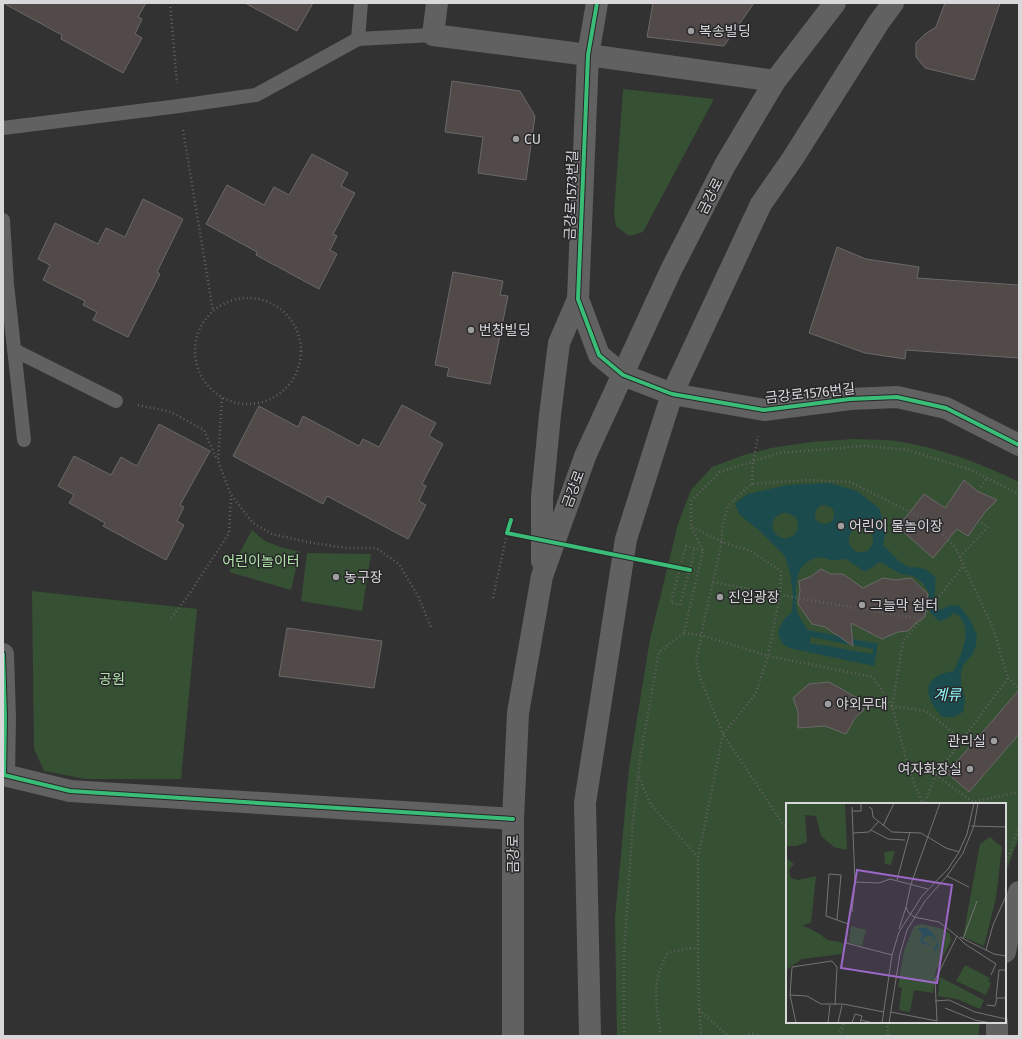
<svg xmlns="http://www.w3.org/2000/svg" width="1022" height="1039" viewBox="0 0 1022 1039" font-family="'Fira Sans','Noto Sans KR',sans-serif">
<style>
.green{fill:#365033}
.water{fill:#1b4b4d;fill-rule:evenodd}
.building{fill:#524949;stroke:#6a6969}
.lines{fill:none;stroke-linecap:round;stroke-linejoin:round}
.path{stroke:#616161;stroke-width:2.5;stroke-dasharray:1 3;stroke-linecap:butt}
.lane{stroke:#616161;stroke-width:14}
.street{stroke:#616161;stroke-width:22}
.secondary{stroke:#616161;stroke-width:22}
.cycleway-casing{stroke:#272729;stroke-width:6}
.cycleway{stroke:#3abd76;stroke-width:4}
.poi-dot{fill:#9e9e9f;stroke:#272729;stroke-width:1.5}
.labels{text-anchor:middle;stroke-width:3;stroke-linejoin:round;paint-order:stroke}
.poi-label{font-size:14px;fill:#d8d8da;stroke:#272729;text-anchor:start}
.street-label{font-size:14px;fill:#d8d8da;stroke:#272729}
.park-label{font-size:14px;fill:#b0e4a8;stroke:#272729}
.water-label{font-size:15px;font-style:italic;fill:#8ff8fd;stroke:#272729}
.inset-road{fill:none;stroke:#747475;stroke-width:1}
.view{fill:#9c68c8;fill-opacity:0.15;stroke:#9c68c8;stroke-width:2}
.inset-edge{fill:none;stroke:#d8d8da;stroke-width:2}
</style>
<rect width="100%" height="100%" fill="#323232"/>
<g class="green">
<path d="M623 89 714 99 643 232 629 236 616 226 614 213Z"/>
<path d="M854 439C868 440 883 439 897 441 939 448 981 463 1019 482V837L1005 875V804H787V1022H980L978 1036H617L615 918 629 768 650 639 678 524 691 490 712 467 741 456 771 448 811 442Z"/>
<path d="M252 530 265 541 280 547 300 552 291 590 229 572Z"/>
<path d="M307 553 371 554 362 611 301 601Z"/>
<path d="M32 591 197 609 181 779H86L44 771 34 749Z"/>
</g>
<path class="water" d="M829 483 857 491 879 508 886 531 883 545 900 562 909 567H916L927 570 936 578 935 590 933 604 940 610 950 605 960 606 971 621 977 636 976 645 972 655 963 665 961 673V683L965 699 963 712 954 717H943C932 707 920 688 936 677 942 673 948 672 954 671 960 657 972 633 961 618 960 616 956 614 953 613L948 618 940 621C928 613 927 608 929 593L923 583 913 576 901 574 880 562 865 572 846 559C842 559 838 560 834 560 828 560 822 556 816 558 797 564 796 579 796 595 796 601 796 606 797 611 799 617 804 624 808 630L878 644 874 666 789 648C786 646 781 643 780 639 775 628 784 619 792 612L793 597 791 578 786 559 783 554 761 532 739 514 735 503 748 494 787 485ZM822 505 829 506C835 510 836 516 831 522 817 529 808 513 822 505ZM782 513C791 513 799 517 798 527 797 537 784 542 777 535 768 527 773 517 782 513ZM856 528C881 524 876 556 858 552 855 551 853 550 851 547 846 540 850 532 856 528ZM811 637 873 649V654L810 643Z"/>
<g class="building">
<path d="M3 3H146L138 17 142 19 135 34 142 38 123 73 61 39 62 35Z"/>
<path d="M245 3H313L297 31Z"/>
<path d="M653 3H754L724 46 647 37Z"/>
<path d="M945 3H1000L974 80 925 68 916 57V43L925 34 936 27Z"/>
<path d="M452 81 520 91 535 116 526 180 478 173 483 137 445 132Z"/>
<path d="M312 154 348 173 341 186 355 193 333 234 337 236 330 250 337 254 319 289 256 255 257 252 206 224 227 185 264 205 274 187 289 195Z"/>
<path d="M143 199 183 219 157 272 160 274 128 337 93 320 97 312 83 305 85 301 43 280 50 265 38 259 55 223 98 244 106 228 125 237Z"/>
<path d="M837 247 866 259 919 267 917 278 1019 285V358L906 350 905 359 865 353 809 333Z"/>
<path d="M453 272 503 281 500 295 508 296 490 384 447 376 449 368 435 365Z"/>
<path d="M402 405 436 423 429 436 443 444 422 484 426 486 419 501 426 505 408 539 327 496 323 504 233 456 259 406 298 427 303 416 359 446 363 439 379 447Z"/>
<path d="M159 424 210 451 180 505 184 507 177 521 184 525 166 560 103 526 105 523 69 503 74 495 58 486 74 456 111 475 121 457 137 466Z"/>
<path d="M964 480 977 491 997 500 985 512 968 536 957 529 933 558 898 527 924 494 945 508Z"/>
<path d="M821 569 831 574H843L863 588 883 578 896 580 911 578 928 594 926 605 925 617 916 623 908 631 898 632 882 639 851 623 853 646 825 627 812 624 798 604 800 590 799 581 810 577Z"/>
<path d="M287 628 382 641 374 688 279 676Z"/>
<path d="M829 682 859 699 864 710 855 718 846 734 825 726 798 728V712L793 698 809 684Z"/>
<path d="M1019 690V734L969 792 947 773Z"/>
</g>
<g class="lines">
<g class="path">
<path d="M170 3 177 83"/>
<path d="M183 130 213 311"/>
<circle cx="248" cy="351" r="53"/>
<path d="M222 398 218 461 231 495 253 523 272 534 307 542 346 548H376L399 564 418 596 431 627"/>
<path d="M138 405 171 412 204 430 217 460"/>
<path d="M752 484 753 462 758 436"/>
<path d="M981 487 987 478"/>
<path d="M692 527 722 542 751 551 781 571 780 595 768 656 755 695 723 734 787 830"/>
<path d="M507 533 515 534"/>
<path d="M580 547 597 551"/>
<path d="M703 550 691 527V501L720 472 779 453 864 446 908 450 971 470 1019 494"/>
<path d="M960 557 988 527 981 522"/>
<path d="M651 562 690 570"/>
<path d="M713 582 780 595 921 619"/>
<path d="M493 598 507 533 511 520"/>
<path d="M171 618 188 596 229 533 231 496"/>
<path d="M684 633 701 635 768 656 873 677 892 706 909 770 923 804"/>
<path d="M1008 678 1019 688"/>
<path d="M962 740 926 711 892 706 903 642 964 565"/>
<path d="M936 775 973 802 1019 792"/>
<path d="M639 777 651 805 698 857"/>
<path d="M1005 865 1018 830 1019 825"/>
<path d="M699 1010 728 1036"/>
<path d="M887 1022 888 1036"/>
<path d="M624 1036V953L633 822 640 758 659 652 684 633 703 550 686 546 671 602 680 605 693 557 694 548"/>
<path d="M661 1036C656 1006 651 980 668 953L684 949 698 948"/>
<path d="M704 1036 701 1032 699 1009 698 955V858L723 734 701 680 696 662 706 612 722 542V528L728 506 739 495 752 484 806 480 850 482 930 522 955 547 993 628 1008 678 936 775 924 804"/>
<path d="M745 1036 751 1033 759 1036"/>
<path d="M838 1036 845 1022"/>
</g>
<g class="lane">
<path d="M358 39 361 3"/>
<path d="M3 128 179 106 256 95 358 39 433 35"/>
<path d="M3 220 7 284 24 440"/>
<path d="M14 350 116 401"/>
</g>
<g class="street">
<path d="M437 3 433 35 588 55 775 81"/>
<path d="M597 3 588 55 578 299 599 355 623 375 672 394 764 410 850 399 897 397 946 408 1019 445"/>
<path d="M3 654 5 717 4 775 70 791 513 819"/>
<path d="M1005 952 1013 911 1019 892"/>
<path d="M997 1022V1036"/>
</g>
<g class="secondary">
<path d="M542 561V497L550 415 559 343 578 299"/>
<path d="M513 1036V819L518 713 542 576 586 454 671 270 725 165 775 81 835 3"/>
<path d="M590 1036 585 803 626 539 672 394 761 204 793 158 879 22 893 3"/>
</g>
<g class="cycleway-casing">
<g id="cycleway">
<path d="M597 3 588 55 578 299 599 355 623 375 672 394 764 410 850 399 897 397 946 408 1019 445"/>
<path d="M511 520 507 533 690 570"/>
<path d="M3 654 5 717 4 775 70 791 513 819"/>
</g>
</g>
<use href="#cycleway" class="cycleway"/>
</g>
<g class="poi-dot">
<circle cx="691" cy="31" r="4"/>
<circle cx="516" cy="139" r="4"/>
<circle cx="471" cy="330" r="4"/>
<circle cx="841" cy="526" r="4"/>
<circle cx="336" cy="577" r="4"/>
<circle cx="720" cy="597" r="4"/>
<circle cx="862" cy="605" r="4"/>
<circle cx="828" cy="704" r="4"/>
<circle cx="994" cy="741" r="4"/>
<circle cx="970" cy="769" r="4"/>
</g>
<g class="labels">
<g class="poi-label">
<text x="699" y="36">복송빌딩</text>
<text x="524" y="144">CU</text>
<text x="479" y="335">번창빌딩</text>
<text x="849" y="531">어린이 물놀이장</text>
<text x="344" y="582">농구장</text>
<text x="728" y="602">진입광장</text>
<text x="870" y="610">그늘막 쉼터</text>
<text x="836" y="709">야외무대</text>
<text x="986" y="746" text-anchor="end">관리실</text>
<text x="962" y="774" text-anchor="end">여자화장실</text>
</g>
<g class="street-label">
<text transform="translate(571 195) rotate(-88)" y="5">금강로1573번길</text>
<text transform="translate(710 196) rotate(-63)" y="5">금강로</text>
<text transform="translate(810 393) rotate(-6)" y="5">금강로1576번길</text>
<text transform="translate(573 489) rotate(-70)" y="5">금강로</text>
<text transform="translate(513 854) rotate(-90)" y="5">금강로</text>
</g>
<g class="park-label">
<text x="261" y="566">어린이놀이터</text>
<text x="112" y="684">공원</text>
</g>
<g class="water-label">
<text x="947" y="700">계류</text>
</g>
</g>
<g transform="translate(786 803)">
<rect width="220" height="220" fill="#323232"/>
<path d="M0 0H59L61 47 48 44 35 33 30 13 19 12 21 39 11 43H0ZM204 34 216 44 210 95 198 143 177 134 194 41ZM109 48 105 62 99 61 98 49ZM0 55 8 61 3 67 5 75 12 77 30 73 25 120 16 122 34 131 41 137 55 139 58 142 56 151 16 156 0 167ZM136 121 157 126 164 131 165 138 150 167 147 190 128 187 124 209 113 207 116 185 112 184 118 148 128 123ZM65 123 80 127 76 143 63 140ZM179 162 204 175 202 178 205 180 200 192 170 178ZM154 174 198 197 194 206 171 196 152 193Z" fill="#365033"/>
<path d="M132 125H141L145 128 153 141 150 148 147 146 152 139 145 133 137 134V138L143 141V143L134 139 136 131Z" fill="#1b4b4d"/>
<path class="inset-road" d="M66 4 69 79 66 109M83 4 86 6 87 14 106 29 135 30 160 45 173 49M66 8H75V1M97 23 108 0M185 23 220 24M85 27 102 36 119 37M67 30 83 29 92 19M161 73 183 84M111 77 124 29M69 79 93 80 104 76 142 86M51 117 55 72 43 71 40 113 62 121 60 140 106 152M113 126 120 104M171 133 179 141 210 161 205 172M174 134 208 151 220 153M177 136 191 98M200 147 207 122 220 93M4 192 6 164 46 158 51 164 49 202M210 195 213 167H220M149 198 163 197 189 209 220 216M201 202 209 203 211 195H220M159 205 189 217 205 220M105 209 151 218 149 177 171 133 153 119 128 114 122 109 120 104 125 81 154 0M75 217 87 220M10 220 4 192 21 193 35 201H57L98 209M42 220 44 202M52 220 56 202M66 220 69 211 76 213 74 220M96 220 106 152 113 129 136 93 162 66 173 49 181 31 188 0M103 220 114 151 121 127 139 98 161 73 177 50 188 23 192 0"/>
<path class="view" d="M71 67 166 82 151 180 55 165Z"/>
<rect width="220" height="220" class="inset-edge"/>
</g>
<rect width="1022" height="1039" fill="none" stroke="#d8d8da" stroke-width="8"/>
</svg>
